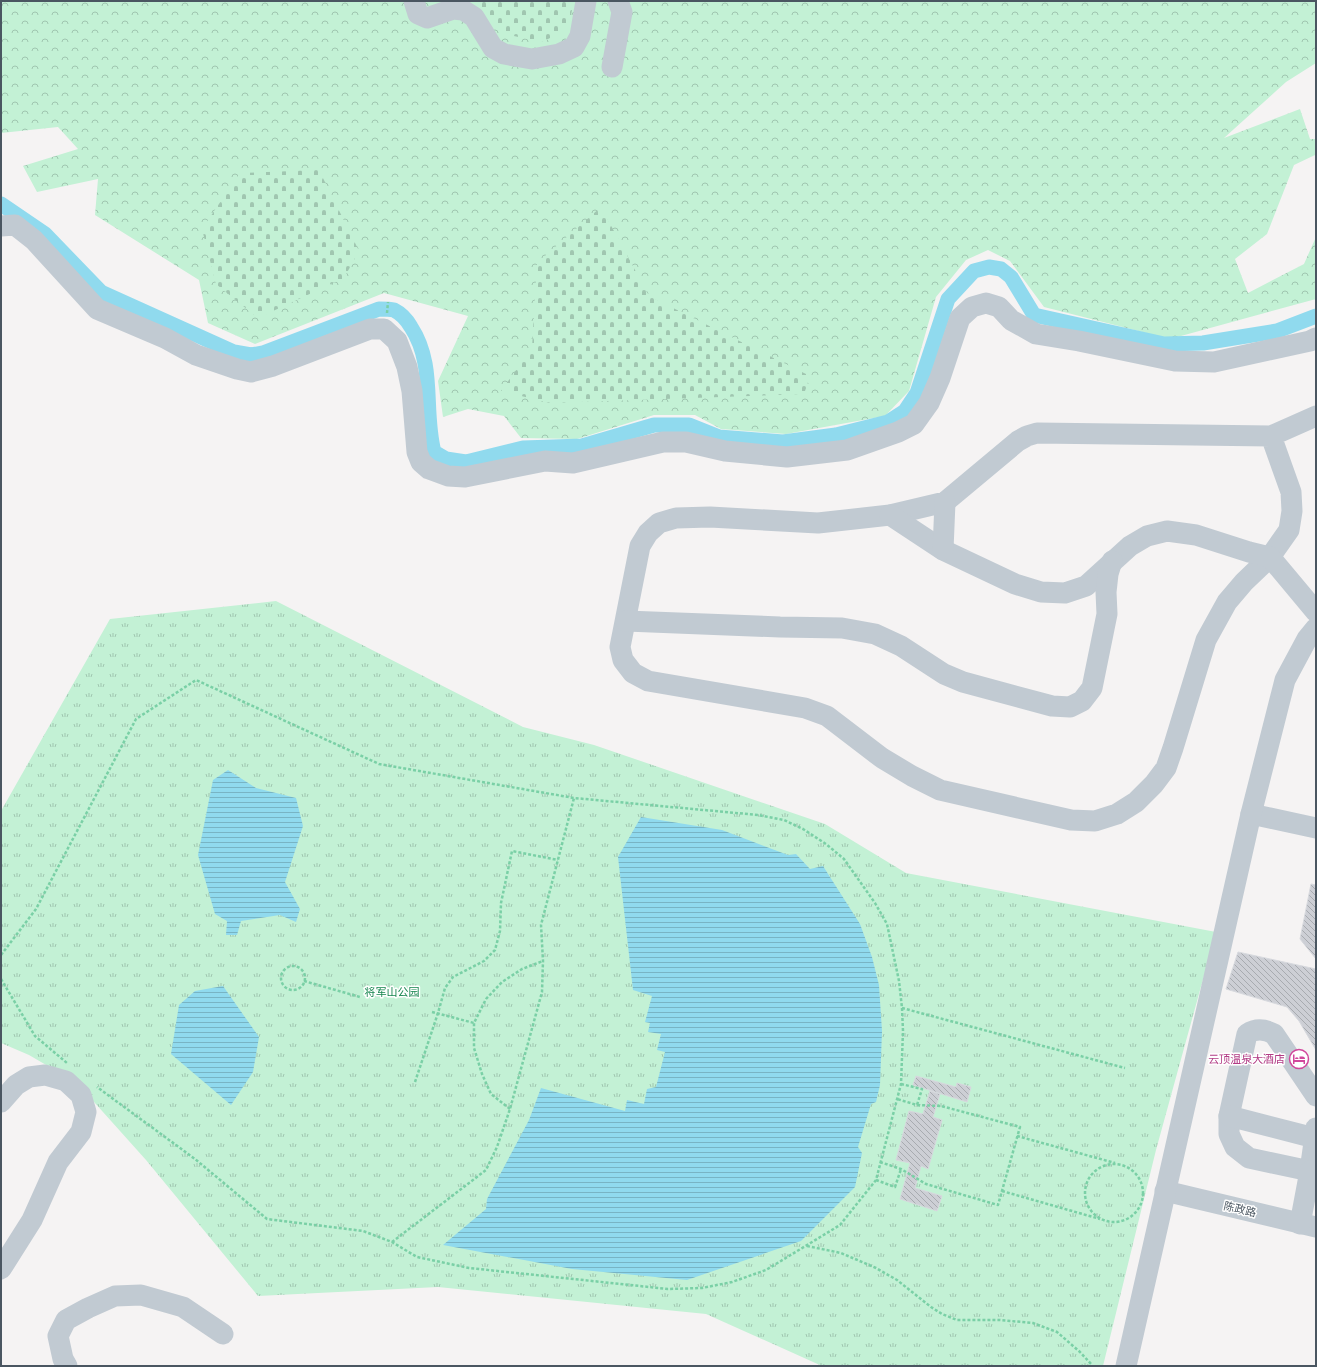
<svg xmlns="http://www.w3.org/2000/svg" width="1317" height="1367" viewBox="0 0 1317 1367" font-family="'Asap Condensed','Noto Sans SC',sans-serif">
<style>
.forest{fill:url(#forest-crowns)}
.cemetery{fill:url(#cemetery-stones)}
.park{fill:url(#park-tufts)}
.water{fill:url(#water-rules)}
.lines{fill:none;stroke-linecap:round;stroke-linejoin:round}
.canal{stroke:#90daee;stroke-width:15}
.building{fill:url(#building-back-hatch);stroke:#d7d9de}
.path{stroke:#7ad0a6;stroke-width:2.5;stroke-dasharray:3 2;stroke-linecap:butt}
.minor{stroke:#c1cad2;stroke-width:21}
.labels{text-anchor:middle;stroke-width:3;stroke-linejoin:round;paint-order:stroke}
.park-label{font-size:11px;fill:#17864f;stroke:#fff}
.hotel-label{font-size:11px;fill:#b23c85;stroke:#fff;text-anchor:end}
.street-label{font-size:11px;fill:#4a5661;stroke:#fff}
</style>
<defs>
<pattern id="forest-crowns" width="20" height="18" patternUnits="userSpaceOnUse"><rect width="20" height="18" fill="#c3f1d5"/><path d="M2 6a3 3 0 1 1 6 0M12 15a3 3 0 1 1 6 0" fill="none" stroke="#a0c6b0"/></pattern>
<pattern id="cemetery-stones" width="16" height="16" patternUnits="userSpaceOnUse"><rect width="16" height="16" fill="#c3f1d5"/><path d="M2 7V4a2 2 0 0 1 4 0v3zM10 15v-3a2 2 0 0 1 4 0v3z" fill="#a0c6b0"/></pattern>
<pattern id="park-tufts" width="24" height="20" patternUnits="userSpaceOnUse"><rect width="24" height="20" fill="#c3f1d5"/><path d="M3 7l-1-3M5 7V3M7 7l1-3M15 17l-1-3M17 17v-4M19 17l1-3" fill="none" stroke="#a0c6b0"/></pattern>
<pattern id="water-rules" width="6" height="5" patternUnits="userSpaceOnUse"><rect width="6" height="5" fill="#90daee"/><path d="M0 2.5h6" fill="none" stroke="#78b4c4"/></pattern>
<pattern id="building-back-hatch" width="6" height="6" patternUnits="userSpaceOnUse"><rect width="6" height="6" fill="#cdcfd5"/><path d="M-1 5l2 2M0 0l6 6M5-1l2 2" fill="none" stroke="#a8abb0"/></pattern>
</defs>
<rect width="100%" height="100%" fill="#f5f3f3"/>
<path class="forest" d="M1 1H1316V63L1286 82 1224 138 1300 109 1310 139H1316L1315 155 1294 165 1267 234 1235 259 1248 293 1304 264 1316 237V299L1170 339 1044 307 1010 261 988 250 966 260 936 297 909 391 885 416 786 434 721 429 695 415H654L577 439 521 438 504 416 468 409 443 417 438 381 468 316 384 293 255 344 208 323 199 280 95 215 98 179 37 192 23 166 78 149 58 127 1 133Z"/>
<g class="cemetery">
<path d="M476 1H574L568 29 542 42 504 34Z"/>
<path d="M319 170 359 251 344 278 258 318 216 284 202 229 240 173Z"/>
<path d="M601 207 649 296 810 376 804 394 550 403 501 391 532 348 537 263Z"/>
</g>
<path class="park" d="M276 601 523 727 594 745 825 824 906 873 1216 932 1156 1150 1103 1366H822L706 1314 438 1287 258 1296 146 1160 77 1083 29 1055 1 1043V811L110 619Z"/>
<g class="water">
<path d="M228 770 256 788 296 798 303 826 285 882 300 909 296 922 280 915 241 921 237 935H226L227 921 215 914 198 855 213 780Z"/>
<path d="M641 817 722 830 788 855 796 854 810 869 823 866 860 924 872 957 879 985 882 1031 880 1085 876 1102 871 1104 858 1147 862 1153 855 1187 801 1241 687 1280 572 1269 443 1245 486 1209 487 1199 529 1120 541 1088 625 1111 627 1100 644 1104 647 1089 656 1087 665 1052 657 1050 661 1034 648 1032 650 1023 645 1022 652 996 633 990 618 857Z"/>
<path d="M223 986 259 1037 253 1072 231 1105 171 1054 179 1005 195 991Z"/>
</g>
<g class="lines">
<path class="canal" d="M1 204 45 234 101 292 234 352 251 355 263 353 379 309C384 309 390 309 394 310 402 314 407 320 411 327 436 365 423 410 434 452L446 459 466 462 523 448 582 446 654 425H689L719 437 783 442 836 435 888 422 905 411 917 393 948 299 974 271 989 267 1001 269 1011 277 1034 315 1164 344 1203 343 1277 331 1316 316"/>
</g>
<g class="building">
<path d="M1311 884 1316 885V959L1300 939Z"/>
<path d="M1238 952 1316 969V1050L1299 1021 1287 1007 1226 989Z"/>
<path d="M916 1076 956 1087 957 1083 971 1087 967 1102 913 1085Z"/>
<path d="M930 1091 940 1094 933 1117 942 1120 928 1169 921 1166 915 1188 942 1196 937 1211 900 1199 910 1163 896 1160 909 1111 923 1114Z"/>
</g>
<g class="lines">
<g class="path">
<path d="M387 313 388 302"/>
<path d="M1 955 36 909 136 719 196 680 379 764 574 798 758 815 784 820 803 829 826 844 844 859 875 903 887 924 899 981 902 1008 903 1031 901 1084 876 1180 840 1225 766 1270 732 1282 702 1288 668 1289 469 1268 417 1257 392 1242 363 1231 267 1219 195 1159 97 1087"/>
<circle cx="293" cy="978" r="12"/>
<path d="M1 979 35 1036 67 1063"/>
<path d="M304 981 360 997"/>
<path d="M902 1008 1125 1068"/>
<path d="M432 1012 474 1023"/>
<path d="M415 1082 438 1013 445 988 453 977 484 961 495 950 500 931 501 903 512 851 558 860"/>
<path d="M901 1084 922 1089 917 1105"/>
<path d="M510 1109 491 1094 482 1074 474 1048V1023L486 999 502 982 522 969 543 961"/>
<path d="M1017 1136 1115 1163"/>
<path d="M880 1162 901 1169 926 1184 998 1205 1020 1127 941 1106 917 1105 897 1099"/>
<circle cx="1114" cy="1193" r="29"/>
<path d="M876 1180 895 1187 901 1169"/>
<path d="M1002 1191 1100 1219"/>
<path d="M392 1242 486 1170 497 1147 510 1109 542 992 543 961 541 925 574 798"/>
<path d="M807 1246 841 1253 876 1268 897 1280 931 1307 942 1314 957 1320H1000L1033 1323 1057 1332 1080 1352 1092 1365"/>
</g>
<g class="minor">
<path d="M414 1 418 14 427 18 453 9 463 10 474 17 493 48 504 54 532 59 559 54 574 47 580 36 586 1"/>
<path d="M612 67 622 12 618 1"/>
<path d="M1 226 15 225 34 240 97 309 165 338 196 355 237 369 251 372 273 366 370 329H384L397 341 407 367 412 391 417 452 421 462 429 469 448 476 465 477 545 461 573 463 663 442H686L725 451 787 457 847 450 898 432 914 424 929 403 940 378 960 318 972 307 986 303 999 307 1011 320 1036 334 1079 341 1175 361 1214 362 1310 341 1316 338"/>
<path d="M1271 436 1291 492 1292 511 1289 530 1270 557 1244 582 1227 602 1206 640 1173 748 1166 768 1154 784 1136 802 1117 814 1095 821 1071 820 940 790 912 776 882 758 827 716 805 708 648 681 633 673 623 660 620 647 640 546 648 533 659 523 676 518 710 517 818 523 890 515 945 502 1018 441 1027 436 1037 433 1271 436 1316 416"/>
<path d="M890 515 943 550 1015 584 1041 592 1065 593 1086 586 1130 546 1147 536 1167 531 1196 535 1249 552 1270 557 1316 612"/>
<path d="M943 550 945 502"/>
<path d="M626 621 780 627 842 628 875 634 901 646 944 674 963 682 1052 706 1070 707 1082 701 1092 688 1107 614 1106 592 1108 574 1112 561"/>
<path d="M1251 814 1316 828"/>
<path d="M1316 1096 1274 1034C1265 1029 1256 1028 1247 1034L1229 1116V1134L1235 1147 1249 1158 1310 1171 1316 1128"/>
<path d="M1 1102 16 1085 29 1077 45 1075 66 1081 81 1095 86 1112 81 1132 58 1162 32 1220 1 1269"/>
<path d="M1229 1116 1315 1138"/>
<path d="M1165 1191 1316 1227"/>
<path d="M1300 1224 1310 1171"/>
<path d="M67 1366 63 1359 58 1336 66 1320 88 1308 115 1296 141 1295 183 1307 223 1334"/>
<path d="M1126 1366 1251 814 1285 680 1307 639 1316 628"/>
</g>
</g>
<defs>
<g id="hotel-ring" transform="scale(1)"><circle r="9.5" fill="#fff" stroke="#d1479c" stroke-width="1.5"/><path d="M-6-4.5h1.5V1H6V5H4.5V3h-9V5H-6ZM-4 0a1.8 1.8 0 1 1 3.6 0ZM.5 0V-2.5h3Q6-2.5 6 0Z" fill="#d1479c"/></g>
</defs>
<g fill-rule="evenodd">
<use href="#hotel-ring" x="1299" y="1059"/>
</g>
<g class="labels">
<g class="park-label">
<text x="392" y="996">将军山公园</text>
</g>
<g class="hotel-label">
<text x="1285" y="1063">云顶温泉大酒店</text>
</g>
<g class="street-label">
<text transform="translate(1240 1209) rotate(13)" y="4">陈政路</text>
</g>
</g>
<rect width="1317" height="1367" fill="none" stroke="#4a5661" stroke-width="4"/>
</svg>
